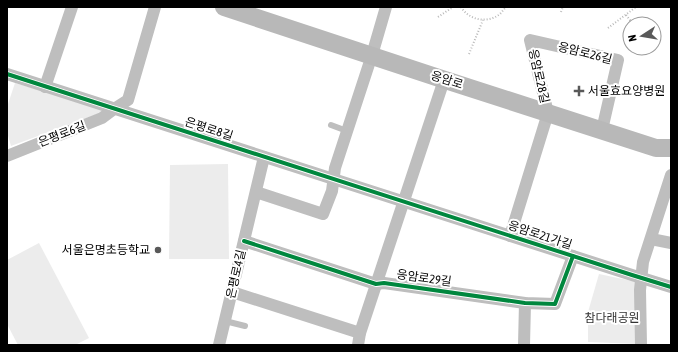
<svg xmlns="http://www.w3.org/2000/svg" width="678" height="352" viewBox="0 0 678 352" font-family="'Asap Condensed','Noto Sans KR',sans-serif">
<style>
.green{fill:#ececec}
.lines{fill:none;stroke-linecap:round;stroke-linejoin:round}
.path{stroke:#b9b9b9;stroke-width:2;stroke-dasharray:1 2;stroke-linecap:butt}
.lane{stroke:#bebebe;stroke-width:6}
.street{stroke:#bebebe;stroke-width:12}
.secondary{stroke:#b8b8b8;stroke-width:18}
.cycleway-casing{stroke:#fff;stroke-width:6}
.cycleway{stroke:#00873e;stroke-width:4}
.poi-dot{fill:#595959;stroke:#fff;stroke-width:1.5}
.labels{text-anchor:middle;stroke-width:4;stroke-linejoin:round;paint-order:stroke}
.street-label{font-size:12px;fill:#000;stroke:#fff}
.poi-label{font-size:12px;fill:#000;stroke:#fff;text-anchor:start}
.park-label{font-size:12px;fill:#333;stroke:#fff}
</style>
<rect width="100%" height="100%" fill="#fff"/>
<g class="green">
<path d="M15 83 103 109 100 113 11 146 7 132V107Z"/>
<path d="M228 164 229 259H169L170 165Z"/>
<path d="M39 243 89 338 75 345H18L7 324V260Z"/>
<path d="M599 274 637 282V344L588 342V312Z"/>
</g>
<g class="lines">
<g class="path">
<path d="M461 7C469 20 487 24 500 14 502 12 504 9 506 7"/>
<path d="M561 12 563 7"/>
<path d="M626 15 633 24"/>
<path d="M438 17 453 7"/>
<path d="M608 28 636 7"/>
<path d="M469 54 483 20"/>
</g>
<g class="lane">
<path d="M331 125 347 131"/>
<path d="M225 321 245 326"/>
</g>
<g class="street">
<path d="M7 74 632 275 671 287"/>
<path d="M45 87 72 7"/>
<path d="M7 156 102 118 114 109 128 100 155 7"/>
<path d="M256 192 323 214 332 191 335 168 372 55 386 7"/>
<path d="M510 236 548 113 530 40 618 60 602 130"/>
<path d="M651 239 671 243"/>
<path d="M244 241 376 284 384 283 525 303 555 304 573 256"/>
<path d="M232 292 360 333"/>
<path d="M219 345 264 157"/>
<path d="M358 345 360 333 444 80"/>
<path d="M524 345 525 303"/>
<path d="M641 345 640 290 643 262 671 175"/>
</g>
<path class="secondary" d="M224 7 439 78 656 148H671"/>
<g class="cycleway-casing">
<g id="cycleway">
<path d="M7 74 632 275 671 287"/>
<path d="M244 241 376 284 384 283 525 303 555 304 573 256"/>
</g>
</g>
<use href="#cycleway" class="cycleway"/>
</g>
<g class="poi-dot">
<path d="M577 85h4v4h4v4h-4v4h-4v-4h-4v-4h4z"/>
<circle cx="158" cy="250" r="4"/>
</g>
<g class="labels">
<g class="street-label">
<text transform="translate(585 53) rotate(14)" y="4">응암로26길</text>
<text transform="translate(539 76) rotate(77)" y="4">응암로28길</text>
<text transform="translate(447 80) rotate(18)" y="4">응암로</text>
<text transform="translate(209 129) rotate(18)" y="4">은평로8길</text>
<text transform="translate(62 134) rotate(-21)" y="4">은평로6길</text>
<text transform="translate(540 235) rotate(18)" y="4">응암로21가길</text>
<text transform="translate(236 274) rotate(-77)" y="4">은평로4길</text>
<text transform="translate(424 278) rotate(8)" y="4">응암로29길</text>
</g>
<g class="poi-label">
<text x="588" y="95">서울효요양병원</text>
<text x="150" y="254" text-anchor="end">서울은명초등학교</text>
</g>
<g class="park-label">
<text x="612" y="322">참다래공원</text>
</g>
</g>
<rect width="678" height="352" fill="none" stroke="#000000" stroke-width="16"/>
<g transform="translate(642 36) rotate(258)"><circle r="19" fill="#ffffff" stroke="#999999"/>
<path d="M0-3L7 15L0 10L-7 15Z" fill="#595959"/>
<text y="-6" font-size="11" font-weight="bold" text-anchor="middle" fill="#000000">N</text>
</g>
</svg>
